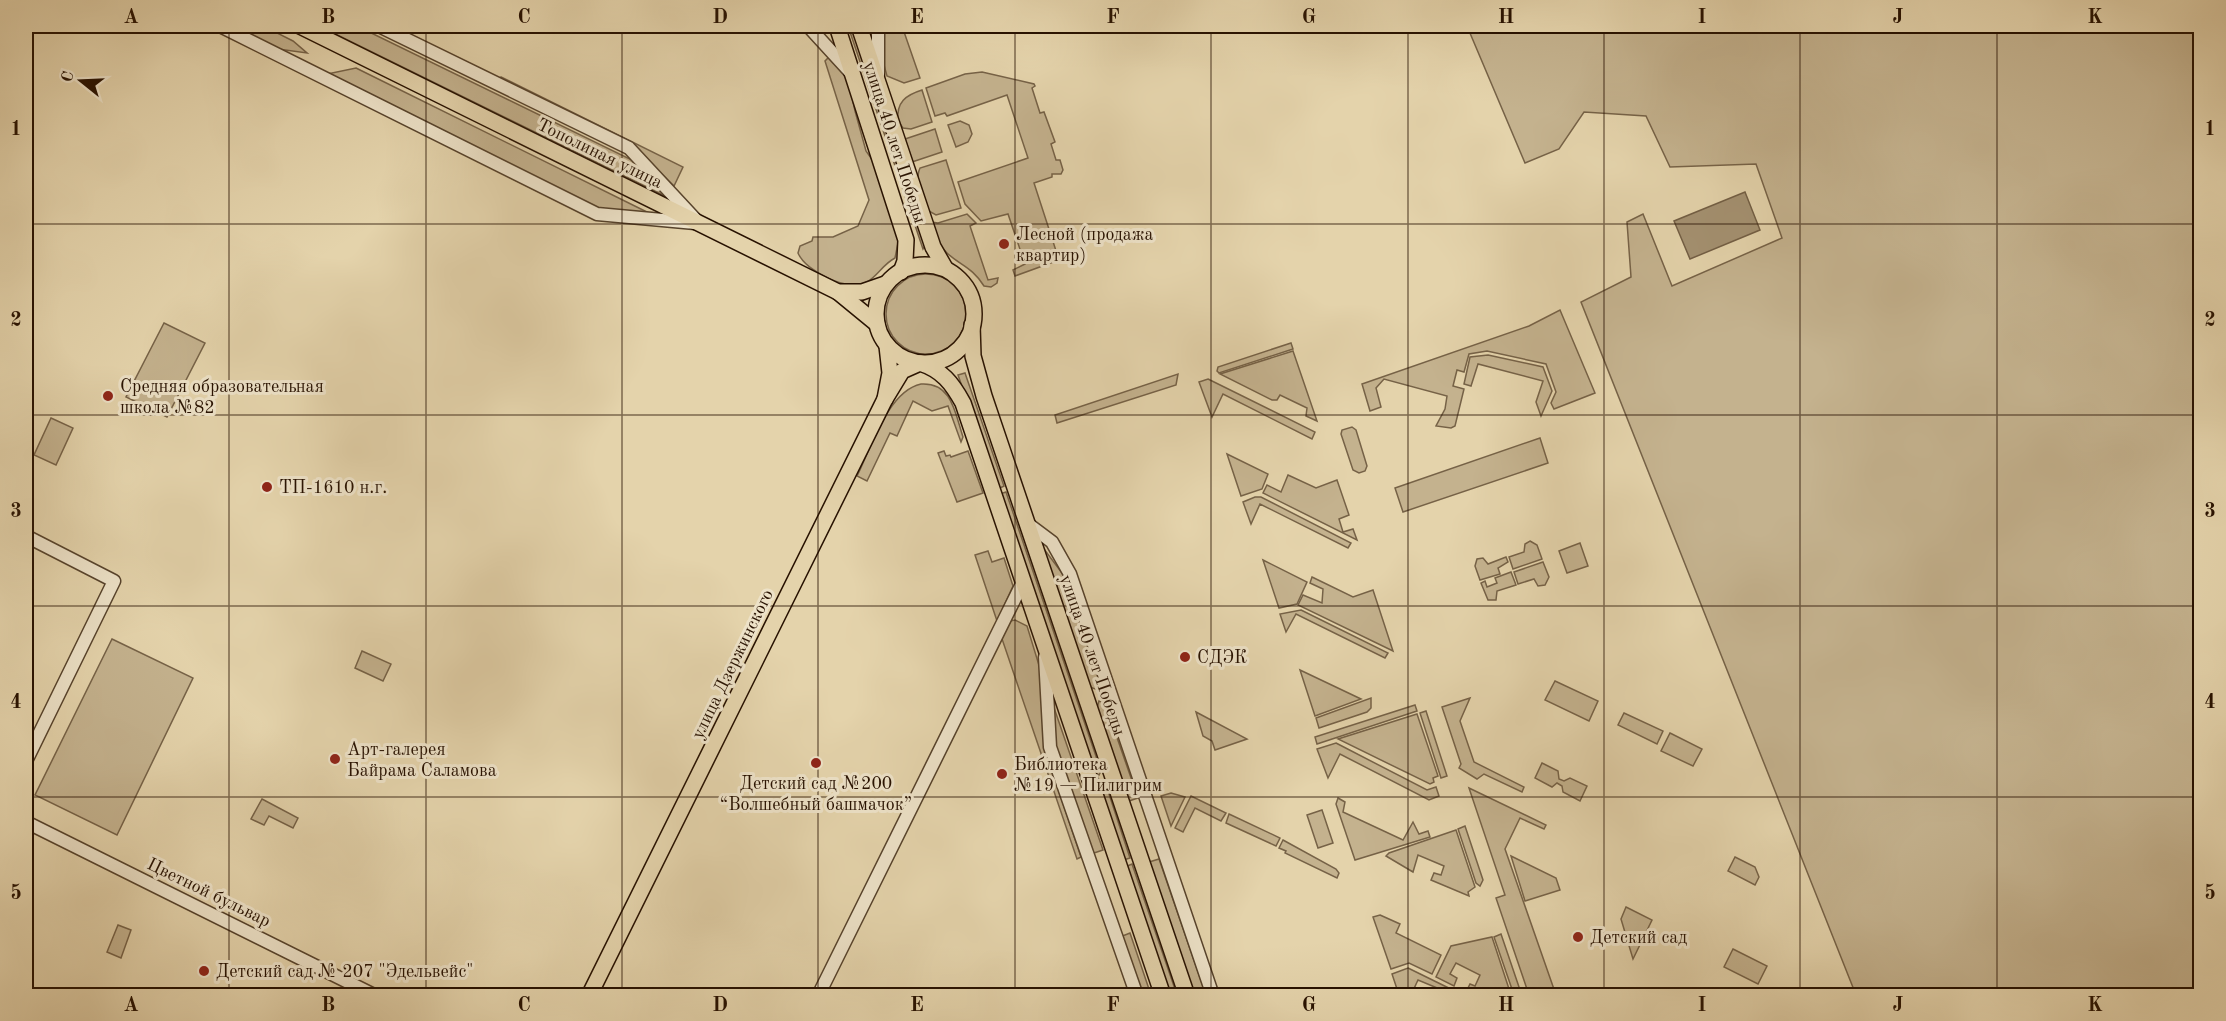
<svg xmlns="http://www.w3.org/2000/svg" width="2226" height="1021" viewBox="0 0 2226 1021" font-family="'Old Standard TT',serif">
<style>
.green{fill:#c4b28e;stroke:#766247;stroke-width:1.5}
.water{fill:#a49171;stroke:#725e44;stroke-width:1.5}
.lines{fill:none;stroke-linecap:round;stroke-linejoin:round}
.minor-casing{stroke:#56422b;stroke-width:15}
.major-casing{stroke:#271100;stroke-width:18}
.minor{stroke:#ede2c8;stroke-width:12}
.major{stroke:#e4d3ab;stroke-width:15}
.grid{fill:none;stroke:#271100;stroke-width:1.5;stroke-opacity:0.55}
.poi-dot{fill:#8f2418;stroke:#ede2c8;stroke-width:2}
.labels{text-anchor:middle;stroke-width:6;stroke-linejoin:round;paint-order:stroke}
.street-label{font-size:18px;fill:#271100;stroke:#ede2c8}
.poi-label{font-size:18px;fill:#271100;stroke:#ede2c8;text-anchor:start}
.neatline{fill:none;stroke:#271100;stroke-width:2}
.grid-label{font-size:20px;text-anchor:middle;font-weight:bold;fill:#271100}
</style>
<rect width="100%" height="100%" fill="#e4d3ab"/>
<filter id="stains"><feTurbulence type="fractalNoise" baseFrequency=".00333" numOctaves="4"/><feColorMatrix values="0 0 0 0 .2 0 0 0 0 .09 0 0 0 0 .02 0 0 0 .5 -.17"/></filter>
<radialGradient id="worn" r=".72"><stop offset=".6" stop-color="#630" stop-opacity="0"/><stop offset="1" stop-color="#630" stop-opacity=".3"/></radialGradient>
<g class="green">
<path d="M230 26H273L279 28 277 33 293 41 307 53 278 49Z"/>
<path d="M319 26H357L634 161 669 198Z"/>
<path d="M848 26H852L925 246 923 249Z"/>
<path d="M883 26H902L920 78 904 83 887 76 884 65Z"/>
<path d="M1467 26H2200V995H1856L1581 302 1631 277 1627 222 1643 214 1672 286 1782 238 1756 164 1670 167 1646 116 1584 112 1559 149 1525 163Z"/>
<path d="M829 57 847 73 855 111 866 151 880 171 900 233 895 258C883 264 878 276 867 282 848 292 806 272 798 253L800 246 812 241 813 237H833L858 226 869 200 825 61Z"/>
<path d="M356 68 653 215 601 211 327 74Z"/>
<path d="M982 72 1034 84 1035 86 1032 88 1040 113 1044 112 1055 142 1051 144 1056 160H1060L1063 170 1061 174H1052V177L1034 183 1059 260 1015 276 1013 270 1025 264 1008 214 981 221 965 204 958 182 1028 158 1007 95 947 116 945 113 935 116 926 88 965 74Z"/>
<path d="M501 77 683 167 674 186 639 152 500 79Z"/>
<path d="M922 90 932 122 911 129 903 128 898 121C896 102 906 95 922 90Z"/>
<path d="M960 121 969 125 972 134 968 142 956 147 948 125Z"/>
<path d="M935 129 942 152 912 162 905 139Z"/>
<path d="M946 160 961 208 936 215 927 210C923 197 914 180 920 168Z"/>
<path d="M967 214 976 223 970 226 988 280 998 278 997 283 991 287 984 286C972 267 961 266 947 253 938 245 935 233 931 222L938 223Z"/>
<circle cx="926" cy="314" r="40"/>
<path d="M1560 310 1595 393 1554 409 1551 403 1556 392 1546 364 1487 351 1469 354 1464 372 1457 370 1453 386 1464 389 1455 426 1451 428 1436 426 1445 409 1447 396 1384 379 1376 388 1381 407 1370 411 1362 384 1529 326Z"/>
<path d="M164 323 205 343 167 417 126 397Z"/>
<path d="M1291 343 1293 349 1219 373 1217 371 1218 367Z"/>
<path d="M1293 351 1317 421 1306 416 1307 408 1280 395 1277 400H1272L1220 374Z"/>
<path d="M1488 355 1543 367 1552 391 1541 416 1536 402 1543 381 1478 364 1471 386 1464 384 1470 357Z"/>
<path d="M965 373 1004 486 998 489 958 375Z"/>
<path d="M1178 374 1176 385 1057 423 1055 415Z"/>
<path d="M1208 379 1315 432 1312 439 1223 394 1212 417 1199 382Z"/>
<path d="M921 384C952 382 955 413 963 437L961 442 948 406 932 411 913 401 897 436 890 433 867 481 857 476C871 448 888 391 921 384Z"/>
<path d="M51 418 73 428 56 465 34 455Z"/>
<path d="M1352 427 1356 430 1367 466 1365 471 1359 473 1353 470 1341 434 1342 430Z"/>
<path d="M1540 438 1548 463 1403 512 1395 488Z"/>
<path d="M944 451 946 456 950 455 951 457 968 451 983 493 957 502 938 453Z"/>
<path d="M1227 454 1268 474 1262 489 1241 496Z"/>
<path d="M1288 475 1316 488 1337 480 1349 515 1339 519 1343 532 1353 529 1357 540 1263 493 1267 485 1281 492Z"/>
<path d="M1006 492 1101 771 1099 775 1094 773 1000 494Z"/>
<path d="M1255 497H1261L1351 543 1348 548 1260 504 1251 524 1243 502Z"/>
<path d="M1530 541 1537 545 1542 559 1513 569 1509 557 1524 552 1525 544Z"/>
<path d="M1580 543 1588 566 1567 573 1559 551Z"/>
<path d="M1041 545 1065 577 1101 685 1098 690 1090 687Z"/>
<path d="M988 551 992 562 1004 558 1013 586 997 621 975 555Z"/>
<path d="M1506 557 1508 562 1498 568 1500 574 1480 580 1475 566 1477 559 1483 558 1488 564Z"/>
<path d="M1263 560 1307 582 1297 604 1279 608Z"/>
<path d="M1543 562 1549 577 1545 585 1538 586 1534 579 1518 584 1514 572Z"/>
<path d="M1511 572 1516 585 1497 591 1496 600H1488L1481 583 1485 581 1487 587 1497 583 1495 578Z"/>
<path d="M1312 577 1353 597 1373 590 1393 651 1298 605 1303 595 1322 603 1323 589 1310 583Z"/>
<path d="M1301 610 1388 653 1385 658 1296 614 1286 632 1280 614Z"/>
<path d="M1015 620 1027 626 1042 675 1044 747 1081 857 1077 859 1000 633 1010 621Z"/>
<path d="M112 639 193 678 117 835 35 795Z"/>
<path d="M362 651 391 664 383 681 355 668Z"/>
<path d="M1300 670 1361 699 1315 716Z"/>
<path d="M1555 681 1598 701 1589 721 1545 700Z"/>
<path d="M1371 698V708L1367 712 1319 728 1316 718Z"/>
<path d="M1470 698 1460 721 1474 762 1524 787 1522 792 1484 774 1477 779 1459 768 1461 764 1442 707Z"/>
<path d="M1051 699 1103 850 1091 854 1054 745Z"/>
<path d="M1099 701 1105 703 1138 798 1129 801 1097 708Z"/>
<path d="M1415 705 1417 711 1317 744 1315 737Z"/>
<path d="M1426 711 1447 776 1441 778 1420 713Z"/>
<path d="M1196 712 1247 739 1215 750 1212 741 1203 736Z"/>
<path d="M1624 713 1663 731 1657 744 1618 725Z"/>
<path d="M1417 714 1438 776 1433 778 1434 782 1430 784 1338 739Z"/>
<path d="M1670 733 1702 749 1693 766 1661 751Z"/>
<path d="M1336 743 1427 790 1436 787 1439 796 1429 800 1340 754 1328 778 1317 749Z"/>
<path d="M1542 763 1558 771 1559 779 1564 781 1570 778 1587 786 1580 801 1563 792 1562 786 1557 783 1552 787 1535 778Z"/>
<path d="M1102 786 1107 788 1130 858 1123 860 1100 789Z"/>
<path d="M1469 788 1546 825 1544 829 1520 818 1505 849 1556 995H1529L1496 898 1505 895Z"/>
<path d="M1171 793 1185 797 1171 826 1161 796Z"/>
<path d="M1191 796 1226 813 1221 821 1195 808 1183 832 1175 828Z"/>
<path d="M1338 798 1345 802 1343 812 1403 840 1413 822 1419 834 1428 831 1430 837 1355 860 1336 804Z"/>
<path d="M262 799 298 818 293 828 269 816 264 825 251 819Z"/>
<path d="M1322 810 1333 843 1318 848 1307 815Z"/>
<path d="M1229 814 1280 838 1276 846 1226 823Z"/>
<path d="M1465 826 1483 880 1480 886 1476 883 1458 829Z"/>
<path d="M1456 830 1475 887 1468 892 1469 896 1431 880 1434 873 1441 875 1444 866 1418 855 1413 872 1386 856 1389 853Z"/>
<path d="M1283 840 1336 869 1339 873 1337 878 1285 853 1286 851 1279 848Z"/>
<path d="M1511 856 1556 878 1560 890 1525 901Z"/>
<path d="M1735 857 1755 867 1759 877 1755 885 1728 871Z"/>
<path d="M1159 859 1206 995H1194L1149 862Z"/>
<path d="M1132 864 1177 995H1169L1125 867Z"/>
<path d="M1626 907 1652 920 1633 959 1621 919Z"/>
<path d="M1380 915 1400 924 1396 933 1441 955 1432 974 1409 963 1391 969 1373 917Z"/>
<path d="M118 925 131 930 121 958 107 952Z"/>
<path d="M1130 933 1151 995H1140L1120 937Z"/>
<path d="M1501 934 1520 990 1521 995H1514L1494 937Z"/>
<path d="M1492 937 1511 995H1474L1466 992 1470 984 1475 986 1480 975 1456 963 1450 974 1457 978 1454 986 1436 977 1451 946Z"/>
<path d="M1733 949 1767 966 1758 984 1724 967Z"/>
<path d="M1408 968 1463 995H1454L1418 980 1411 995H1399L1392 974Z"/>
</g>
<path class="water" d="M1745 192 1760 230 1690 259 1674 221Z"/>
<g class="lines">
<g class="minor-casing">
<g id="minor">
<path d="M220 26 597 214 695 223"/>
<path d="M379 26 629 148 696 220"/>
<path d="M808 26 851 73"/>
<path d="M878 75V26"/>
<path d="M1028 524 1052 542 1070 574 1213 996"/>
<path d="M26 536 114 581 26 761"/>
<path d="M1045 657 1050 747 1137 996"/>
<path d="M26 822 376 996"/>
<path d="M818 996 1023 582"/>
</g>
</g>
<g class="major-casing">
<g id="major">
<path d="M300 26 838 292H862L885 284"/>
<path d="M837 26 906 240 905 261 901 272"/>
<path d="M859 26 933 247 945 268"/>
<circle cx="925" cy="314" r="49"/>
<path d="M838 292 877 324"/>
<path d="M972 325 973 356 984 396 1187 996"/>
<path d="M885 399 902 371 920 363C942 370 952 383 963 403L1163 996"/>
<path d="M589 996 885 399 890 373 887 346"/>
</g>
</g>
<use href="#minor" class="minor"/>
<use href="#major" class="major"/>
</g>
<path class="grid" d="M229 26V996M426 26V996M622 26V996M818 26V996M1015 26V996M1211 26V996M1408 26V996M1604 26V996M1800 26V996M1997 26V996M26 224H2200M26 415H2200M26 606H2200M26 797H2200"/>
<g class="poi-dot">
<circle cx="1004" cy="244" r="6"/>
<circle cx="108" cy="396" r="6"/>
<circle cx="267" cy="487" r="6"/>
<circle cx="1185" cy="657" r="6"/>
<circle cx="335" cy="759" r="6"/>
<circle cx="816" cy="763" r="6"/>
<circle cx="1002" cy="774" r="6"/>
<circle cx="1578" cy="937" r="6"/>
<circle cx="204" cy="971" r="6"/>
</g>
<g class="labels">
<g class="street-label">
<text transform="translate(895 142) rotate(72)" y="6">улица 40 лет Победы</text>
<text transform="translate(600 153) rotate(26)" y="6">Тополиная улица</text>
<text transform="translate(1093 655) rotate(71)" y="6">улица 40 лет Победы</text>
<text transform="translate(732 664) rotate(-64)" y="6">улица Дзержинского</text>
<text transform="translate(209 892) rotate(26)" y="6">Цветной бульвар</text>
</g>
<g class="poi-label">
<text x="1016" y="240">Лесной (продажа<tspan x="1016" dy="21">квартир)</tspan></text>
<text x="120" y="392">Средняя образовательная<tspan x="120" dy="21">школа №82</tspan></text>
<text x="279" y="493">ТП-1610 н.г.</text>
<text x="1197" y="663">СДЭК</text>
<text x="347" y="755">Арт-галерея<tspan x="347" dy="21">Байрама Саламова</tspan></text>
<text x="1014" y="770">Библиотека<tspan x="1014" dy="21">№19 — Пилигрим</tspan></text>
<text x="816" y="789" text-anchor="middle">Детский сад №200<tspan x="816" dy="21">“Волшебный башмачок”</tspan></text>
<text x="1590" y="943">Детский сад</text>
<text x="216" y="977">Детский сад № 207 "Эдельвейс"</text>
</g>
</g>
<rect width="2226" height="1021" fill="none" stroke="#e4d3ab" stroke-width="66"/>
<g transform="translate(81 81) rotate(288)" stroke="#ede2c8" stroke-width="4.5" paint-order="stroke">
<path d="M0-4.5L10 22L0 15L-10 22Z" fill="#271100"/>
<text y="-9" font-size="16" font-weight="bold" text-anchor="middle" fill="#271100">С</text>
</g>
<rect x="33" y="33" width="2160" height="955" class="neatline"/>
<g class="grid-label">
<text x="131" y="23">A</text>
<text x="328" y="23">B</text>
<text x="524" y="23">C</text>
<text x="720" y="23">D</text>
<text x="917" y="23">E</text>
<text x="1113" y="23">F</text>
<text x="1309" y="23">G</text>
<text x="1506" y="23">H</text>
<text x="1702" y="23">I</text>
<text x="1898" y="23">J</text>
<text x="2095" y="23">K</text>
<text x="16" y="135">1</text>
<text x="2210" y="135">1</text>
<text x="16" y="326">2</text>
<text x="2210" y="326">2</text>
<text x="16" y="517">3</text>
<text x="2210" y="517">3</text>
<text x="16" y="708">4</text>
<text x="2210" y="708">4</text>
<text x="16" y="899">5</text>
<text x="2210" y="899">5</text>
<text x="131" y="1011">A</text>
<text x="328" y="1011">B</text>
<text x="524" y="1011">C</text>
<text x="720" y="1011">D</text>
<text x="917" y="1011">E</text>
<text x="1113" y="1011">F</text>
<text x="1309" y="1011">G</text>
<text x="1506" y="1011">H</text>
<text x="1702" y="1011">I</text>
<text x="1898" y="1011">J</text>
<text x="2095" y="1011">K</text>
</g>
<rect width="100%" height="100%" filter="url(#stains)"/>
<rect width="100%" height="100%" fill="url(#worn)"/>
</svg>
